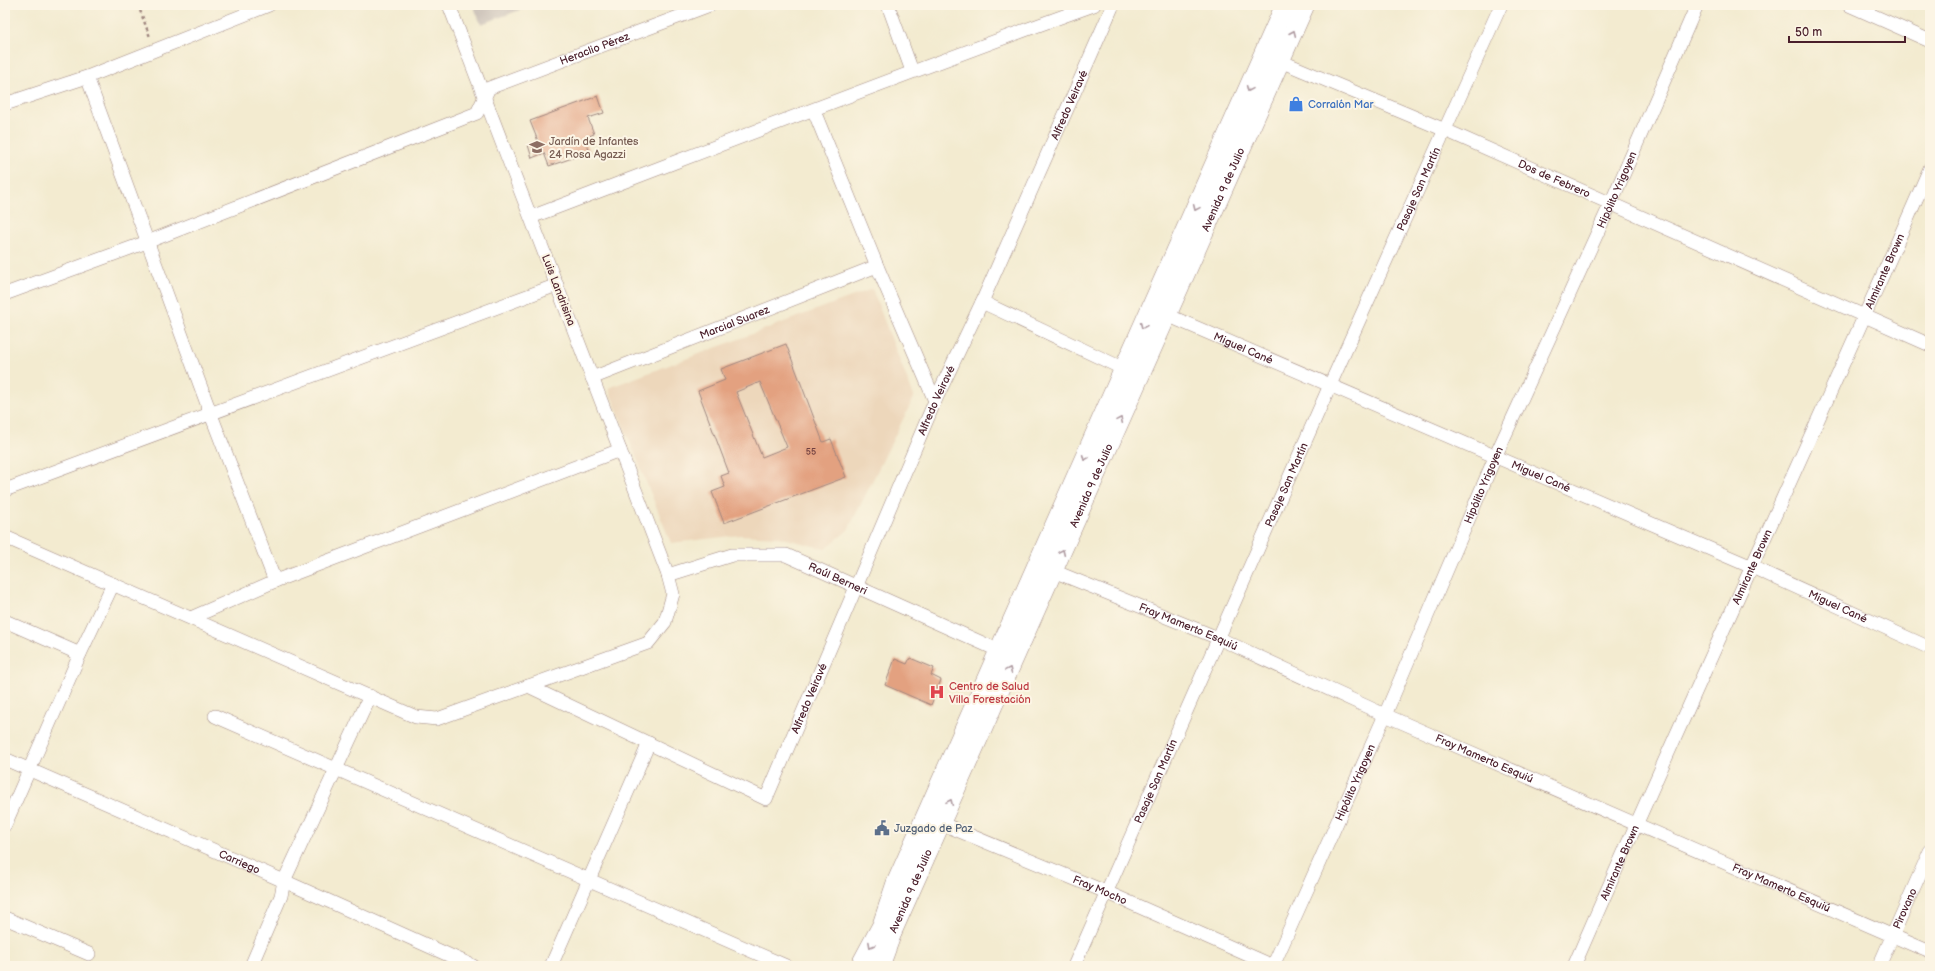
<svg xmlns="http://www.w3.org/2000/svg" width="1935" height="971" viewBox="0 0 1935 971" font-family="'Balsamiq Sans',sans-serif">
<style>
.built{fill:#edd7bb}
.industrial{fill:#ccc2b9}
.building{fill:#e3a180;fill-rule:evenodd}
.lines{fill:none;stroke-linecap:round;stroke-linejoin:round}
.street-casing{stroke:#9e857e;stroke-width:14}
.secondary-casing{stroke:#9e857e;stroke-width:20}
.path{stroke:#9e857e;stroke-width:2.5;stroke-dasharray:3 3;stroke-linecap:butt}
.street{stroke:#fff;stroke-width:13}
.secondary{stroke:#fff;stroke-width:19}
.oneway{stroke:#ae9aa0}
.labels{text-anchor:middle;stroke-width:4;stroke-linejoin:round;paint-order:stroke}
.number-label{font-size:9px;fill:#704040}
.street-label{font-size:11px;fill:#4a1f2b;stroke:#fcf5e5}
.shop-label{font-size:11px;fill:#366cbe;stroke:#fcf5e5;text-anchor:start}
.education-label{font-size:11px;fill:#785e54;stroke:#fcf5e5;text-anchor:start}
.health-label{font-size:11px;fill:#be3a42;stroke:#fcf5e5;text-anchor:start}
.service-label{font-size:11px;fill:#4e5e75;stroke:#fcf5e5;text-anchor:start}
</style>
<rect width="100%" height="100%" fill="#fcf5e5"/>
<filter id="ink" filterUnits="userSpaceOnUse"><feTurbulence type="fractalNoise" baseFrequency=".025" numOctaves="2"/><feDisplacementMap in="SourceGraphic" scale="8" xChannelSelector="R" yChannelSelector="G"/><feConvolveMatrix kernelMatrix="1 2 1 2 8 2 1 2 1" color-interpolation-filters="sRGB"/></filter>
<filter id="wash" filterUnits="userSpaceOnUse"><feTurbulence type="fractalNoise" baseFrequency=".012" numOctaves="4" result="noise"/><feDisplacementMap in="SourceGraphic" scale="16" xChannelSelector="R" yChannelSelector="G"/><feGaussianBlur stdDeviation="0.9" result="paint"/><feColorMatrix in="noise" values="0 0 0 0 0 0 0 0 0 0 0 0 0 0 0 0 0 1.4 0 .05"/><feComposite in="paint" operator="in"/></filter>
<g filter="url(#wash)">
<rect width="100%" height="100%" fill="#f3ebd0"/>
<path class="built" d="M872 289 914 397 848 530 825 549 779 537 740 535 671 543 608 388Z"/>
<path class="industrial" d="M473 5H534L481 24Z"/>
<g id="blocks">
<g class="building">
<path d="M598 96 604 113 588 118 594 134 584 138 590 152 549 166 544 153 532 158 528 145 538 141 530 121Z"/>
<path d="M786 344 823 442 831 439 846 477 724 523 712 492 725 487 721 476 729 473 698 391 725 380 721 369ZM760 382 787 447 762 457 736 392Z"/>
<path d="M910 658 934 668 931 675 941 680 931 705 885 685 895 659 907 664Z"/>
</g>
</g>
</g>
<g filter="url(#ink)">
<use href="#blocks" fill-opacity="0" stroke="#9e857e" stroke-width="1"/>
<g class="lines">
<g class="street-casing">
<g id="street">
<path d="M888 5 912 71"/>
<path d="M1849 5 1930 41"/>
<path id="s1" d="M1273 58 1445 130 1930 345"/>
<path d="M87 77 210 412 275 581"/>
<path d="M5 104 87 77 269 5"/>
<path d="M814 111 877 266 935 401"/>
<path d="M531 217C718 146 905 73 1094 5"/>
<path id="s2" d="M5 294 147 242 477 113 489 88 710 5"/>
<path d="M982 302 1124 369"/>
<path id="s3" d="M1160 312 1752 567 1930 648"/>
<path id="s4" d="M592 378 877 266"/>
<path d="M5 490 557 285"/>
<path d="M5 537 416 717 437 719 648 643 665 622 673 594 668 575 449 5"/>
<path id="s5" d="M1046 568 1218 638 1385 715 1930 952"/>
<path id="s6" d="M668 575 732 555H786L1000 651"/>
<path d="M191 618 275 581 620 450"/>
<path d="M5 621 80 654"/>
<path id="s7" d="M528 686 766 799 935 401 982 302 1113 5"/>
<path d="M215 716 786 966"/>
<path id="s8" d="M5 759 284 881 473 966"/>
<path id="s9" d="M933 820 1106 892 1273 966"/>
<path d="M5 825 80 654 113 584"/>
<path d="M5 918 89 954"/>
<path d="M251 966 281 896 284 881 370 696"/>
<path d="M551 966 649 743"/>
<path id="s10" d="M1074 966 1330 385 1501 5"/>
<path id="s11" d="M1273 966 1385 715 1496 455 1611 203 1697 5"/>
<path id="s12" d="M1574 966C1690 699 1813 435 1930 168"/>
<path id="s13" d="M1879 966 1930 851"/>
</g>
</g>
<g class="secondary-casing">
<g id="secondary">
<path d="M860 966 882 925 896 883 1285 5"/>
<path id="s14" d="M880 966 893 930 1305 5"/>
</g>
</g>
<path class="path" d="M138 5 150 37"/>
<use href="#street" class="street"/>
<use href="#secondary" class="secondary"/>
</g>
<defs><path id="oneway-chevron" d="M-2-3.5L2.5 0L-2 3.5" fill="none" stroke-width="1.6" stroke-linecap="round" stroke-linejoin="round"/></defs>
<g class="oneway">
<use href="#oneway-chevron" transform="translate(1293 33) rotate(-67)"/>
<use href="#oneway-chevron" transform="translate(1249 89) rotate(114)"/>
<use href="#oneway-chevron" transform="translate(1196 208) rotate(114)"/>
<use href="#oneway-chevron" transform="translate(1143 326) rotate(113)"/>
<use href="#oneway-chevron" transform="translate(1120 420) rotate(-66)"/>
<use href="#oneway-chevron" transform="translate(1085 458) rotate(114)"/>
<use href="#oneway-chevron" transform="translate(1062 552) rotate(-66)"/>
<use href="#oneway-chevron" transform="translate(1009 670) rotate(-66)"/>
<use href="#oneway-chevron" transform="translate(950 802) rotate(-66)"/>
<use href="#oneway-chevron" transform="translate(871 945) rotate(118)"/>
</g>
</g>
<defs>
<g id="shop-bare" transform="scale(1.2)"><path d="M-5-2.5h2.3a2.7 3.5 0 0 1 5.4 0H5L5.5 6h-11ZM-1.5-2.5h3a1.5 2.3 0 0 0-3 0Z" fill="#3f7fe0" stroke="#fcf5e5" stroke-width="2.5" paint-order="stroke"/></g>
<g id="school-bare" transform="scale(1.2)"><path d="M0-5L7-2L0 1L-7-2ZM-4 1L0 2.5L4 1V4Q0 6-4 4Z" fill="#8d6e63" stroke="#fcf5e5" stroke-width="2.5" paint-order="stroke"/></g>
<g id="hospital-bare" transform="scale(1.2)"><path d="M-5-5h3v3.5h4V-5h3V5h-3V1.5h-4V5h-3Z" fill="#e0444e" stroke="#fcf5e5" stroke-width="2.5" paint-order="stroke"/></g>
<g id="civic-bare" transform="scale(1.2)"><path d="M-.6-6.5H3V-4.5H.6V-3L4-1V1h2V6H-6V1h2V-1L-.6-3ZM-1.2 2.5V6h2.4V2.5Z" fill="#5c6f8a" stroke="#fcf5e5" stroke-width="2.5" paint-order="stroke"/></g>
</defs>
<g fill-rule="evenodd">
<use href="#shop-bare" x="1296" y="104"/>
<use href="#school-bare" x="537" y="147"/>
<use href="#hospital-bare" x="937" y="692"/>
<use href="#civic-bare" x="882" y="828"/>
</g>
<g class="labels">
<g class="number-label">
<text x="811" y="455">55</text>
</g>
<g class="street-label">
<text dy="4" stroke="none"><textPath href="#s2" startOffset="646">Heraclio Pérez</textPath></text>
<text dy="4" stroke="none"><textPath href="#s7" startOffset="1021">Alfredo Veiravé</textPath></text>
<text dy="4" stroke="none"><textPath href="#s1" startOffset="306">Dos de Febrero</textPath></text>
<text dy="4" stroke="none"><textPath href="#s14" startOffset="849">Avenida 9 de Julio</textPath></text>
<text dy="4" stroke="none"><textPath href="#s10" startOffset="850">Pasaje San Martín</textPath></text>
<text dy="4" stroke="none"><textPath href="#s11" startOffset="849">Hipólito Yrigoyen</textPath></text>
<text dy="4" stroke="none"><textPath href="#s12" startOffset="761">Almirante Brown</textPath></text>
<text transform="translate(559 290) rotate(69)" y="4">Luis Landrisina</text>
<text dy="4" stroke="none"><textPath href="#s4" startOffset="153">Marcial Suarez</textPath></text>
<text dy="4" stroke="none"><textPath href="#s3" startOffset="91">Miguel Cané</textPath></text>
<text dy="4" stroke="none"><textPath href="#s7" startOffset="697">Alfredo Veiravé</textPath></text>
<text dy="4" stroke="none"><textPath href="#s3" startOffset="415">Miguel Cané</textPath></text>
<text dy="4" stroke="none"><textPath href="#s14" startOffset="525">Avenida 9 de Julio</textPath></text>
<text dy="4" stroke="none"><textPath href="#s10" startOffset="526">Pasaje San Martín</textPath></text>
<text dy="4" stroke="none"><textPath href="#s11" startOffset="525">Hipólito Yrigoyen</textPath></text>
<text dy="4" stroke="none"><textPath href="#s12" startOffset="437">Almirante Brown</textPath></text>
<text dy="4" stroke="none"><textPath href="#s6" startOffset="178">Raúl Berneri</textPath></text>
<text dy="4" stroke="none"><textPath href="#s3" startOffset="739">Miguel Cané</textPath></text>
<text dy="4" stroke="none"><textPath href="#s5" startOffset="154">Fray Mamerto Esquiú</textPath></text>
<text dy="4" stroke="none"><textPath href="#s7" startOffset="373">Alfredo Veiravé</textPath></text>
<text dy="4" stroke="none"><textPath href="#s5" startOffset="478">Fray Mamerto Esquiú</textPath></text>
<text dy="4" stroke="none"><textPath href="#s10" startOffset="202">Pasaje San Martín</textPath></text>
<text dy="4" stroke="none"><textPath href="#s11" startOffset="201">Hipólito Yrigoyen</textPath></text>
<text dy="4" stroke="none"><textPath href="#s8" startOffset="256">Carriego</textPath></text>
<text dy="4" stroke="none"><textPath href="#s12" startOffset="113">Almirante Brown</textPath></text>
<text dy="4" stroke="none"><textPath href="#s5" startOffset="802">Fray Mamerto Esquiú</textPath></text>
<text dy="4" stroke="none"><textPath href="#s9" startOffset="181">Fray Mocho</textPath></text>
<text dy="4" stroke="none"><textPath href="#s14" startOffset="81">Avenida 9 de Julio</textPath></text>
<text dy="4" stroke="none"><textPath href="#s13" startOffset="63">Pirovano</textPath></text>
</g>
<g class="shop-label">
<text x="1308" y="108">Corralón Mar</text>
</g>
<g class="education-label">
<text x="549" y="145">Jardín de Infantes<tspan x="549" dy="13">24 Rosa Agazzi</tspan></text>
</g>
<g class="health-label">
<text x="949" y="690">Centro de Salud<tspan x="949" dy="13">Villa Forestación</tspan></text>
</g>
<g class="service-label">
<text x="894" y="832">Juzgado de Paz</text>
</g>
</g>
<rect width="1935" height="971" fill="none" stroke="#fcf5e5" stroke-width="20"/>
<path d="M1789 36v6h116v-6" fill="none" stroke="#4a1f2b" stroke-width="2"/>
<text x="1795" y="36" font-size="12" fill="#4a1f2b" stroke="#fcf5e5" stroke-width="3" paint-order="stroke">50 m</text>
</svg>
